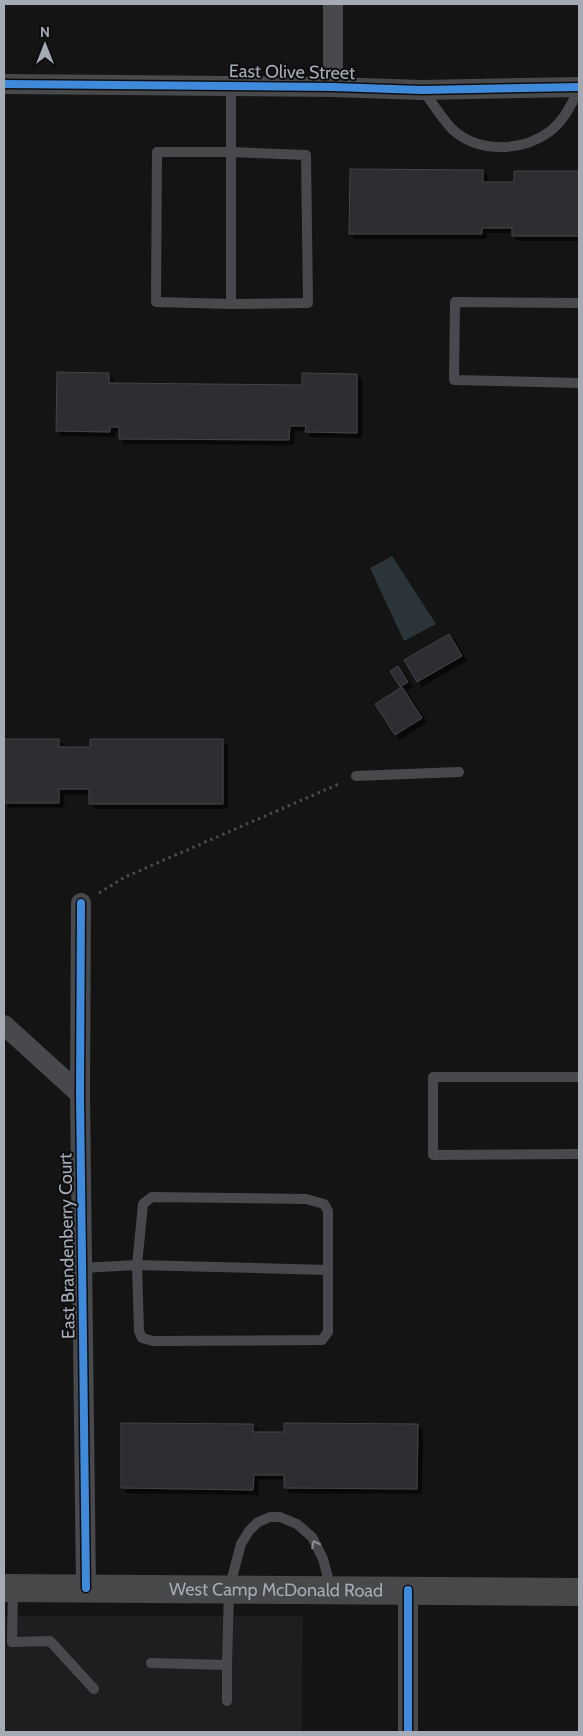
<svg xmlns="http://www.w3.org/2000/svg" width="583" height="1736" viewBox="0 0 583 1736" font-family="Cabin,sans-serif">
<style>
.built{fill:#1e1e20}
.water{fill:#2a3439}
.building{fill:#2e2e30;stroke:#434448;filter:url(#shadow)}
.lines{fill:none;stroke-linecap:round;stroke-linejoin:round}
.path{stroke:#4a4b4e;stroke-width:3;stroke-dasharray:2.5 4;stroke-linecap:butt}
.service{stroke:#48494c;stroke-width:10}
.minor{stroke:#48494c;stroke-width:20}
.secondary{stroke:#47484a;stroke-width:28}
.cycleway-casing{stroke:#0e0e10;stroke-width:11}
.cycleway{stroke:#408adc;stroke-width:8}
.oneway{stroke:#898e96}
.labels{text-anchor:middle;stroke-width:4;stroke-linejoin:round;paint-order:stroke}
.street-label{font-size:18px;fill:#a5abb5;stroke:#0e0e10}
</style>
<defs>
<filter id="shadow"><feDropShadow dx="4.5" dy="4.5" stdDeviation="0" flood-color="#0009"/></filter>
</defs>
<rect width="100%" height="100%" fill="#141414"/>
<path class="built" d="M4 1616H303L302 1732H4Z"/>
<path class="water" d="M392 556 436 624 404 641 370 568Z"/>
<g class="building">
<path d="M350 169 483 170V182H514V171H579V236H512V228H482V234H349Z"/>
<path d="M57 372 109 373V383L302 385V373L357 374V433L305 432 306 426H290L289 440 119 439V427H110V432L56 431Z"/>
<path d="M449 634 462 656 417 682 404 660Z"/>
<path d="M398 666 408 682 400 687 390 671Z"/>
<path d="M402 687 422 718 395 735 375 704Z"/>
<path d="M4 739H59V747H90V739H223V804H89V789H59V803H4Z"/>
<path d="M121 1423 253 1424V1432H284V1423L418 1424 417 1489 284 1488V1475H254L253 1490 121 1488Z"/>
</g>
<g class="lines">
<path class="path" d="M99 893 125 877 341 783"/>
<g class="service">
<path d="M423 91C433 103 442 119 453 130 479 153 521 152 549 132 564 121 571 105 579 89"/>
<path d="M579 303 455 302 454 380 579 383"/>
<path d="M231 304 308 303 306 155 231 152H157L156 302 231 304V87"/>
<path d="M356 776 459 772"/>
<path d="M579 1077H433V1155L579 1154"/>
<path d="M82 1268 137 1265 139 1331 142 1338 153 1341 322 1340 328 1332V1211L324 1204 306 1199 152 1197 143 1204 137 1265 328 1270"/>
<path d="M13 1589 12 1642 50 1641 94 1689"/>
<path d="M151 1663 227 1665 229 1589 241 1544 249 1531 258 1522 270 1517H280L297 1524 312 1537 323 1559 331 1589"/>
<path d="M227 1665V1701"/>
</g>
<g class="minor">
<path d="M333 4V87"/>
<path d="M4 84 333 87 422 90 579 87"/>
<path d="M81 903 80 1094 86 1588"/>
<path d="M4 1025 80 1094"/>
<path d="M408 1590V1732"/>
</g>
<path class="secondary" id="s1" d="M4 1588 579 1592"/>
<g class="cycleway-casing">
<g id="cycleway">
<path d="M4 84 333 87 422 90 579 87"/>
<path d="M81 903 80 1094 86 1588"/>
<path d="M408 1590V1732"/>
</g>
</g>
<use href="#cycleway" class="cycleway"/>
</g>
<defs><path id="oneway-chevron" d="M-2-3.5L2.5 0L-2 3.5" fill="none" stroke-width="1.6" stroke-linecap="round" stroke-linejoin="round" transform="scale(1.25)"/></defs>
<use class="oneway" href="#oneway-chevron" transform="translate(315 1544) rotate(-117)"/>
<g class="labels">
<g class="street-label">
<text transform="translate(292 72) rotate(1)" y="6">East Olive Street</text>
<text transform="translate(67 1246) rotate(-91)" y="6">East Brandenberry Court</text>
<text dy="6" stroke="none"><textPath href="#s1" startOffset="272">West Camp McDonald Road</textPath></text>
</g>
</g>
<rect width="583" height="1736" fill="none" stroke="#a5abb5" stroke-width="10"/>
<g transform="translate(45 45)" stroke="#0e0e10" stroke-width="4" paint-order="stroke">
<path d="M0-4L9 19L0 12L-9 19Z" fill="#a5abb5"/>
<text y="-8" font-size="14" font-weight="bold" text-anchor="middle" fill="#a5abb5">N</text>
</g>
</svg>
